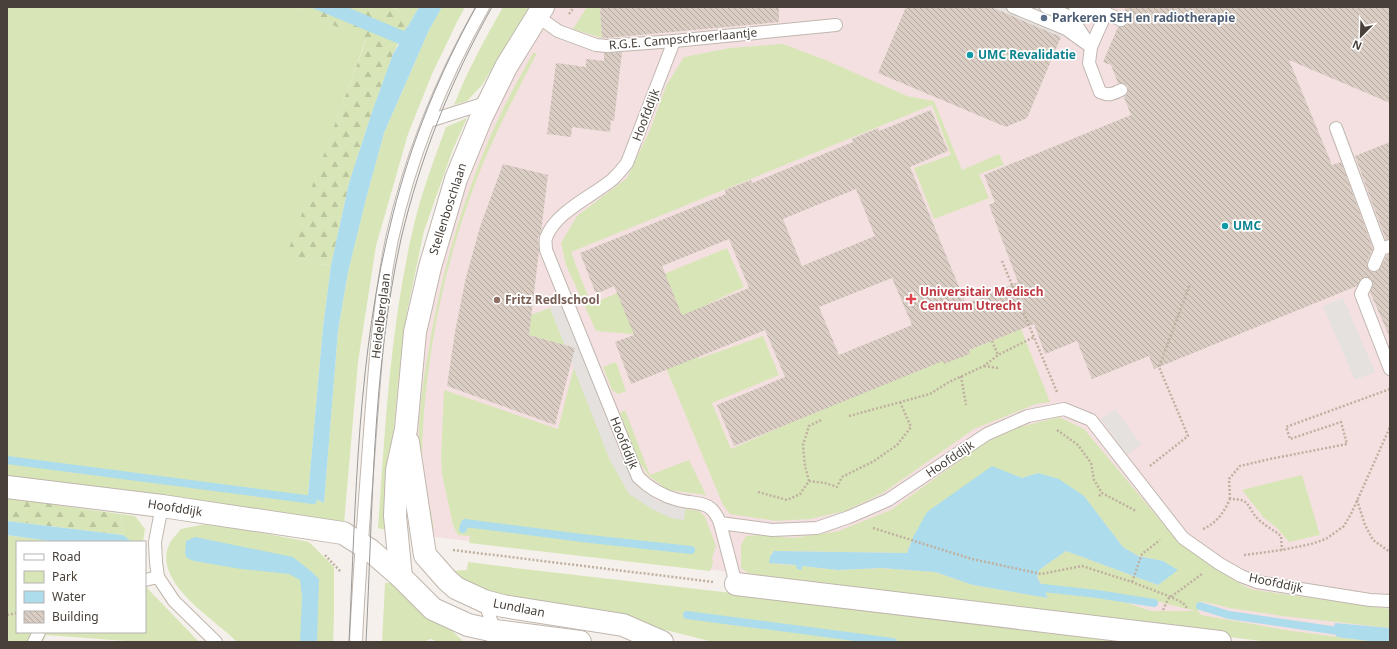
<svg xmlns="http://www.w3.org/2000/svg" width="1397" height="649" viewBox="0 0 1397 649" font-family="'Noto Sans',sans-serif">
<style>
.medical{fill:#f4e0e1}
.green{fill:#d8e6b7;fill-rule:evenodd}
.forest{fill:url(#forest-firs)}
.parking{fill:#e4e1df}
.water{fill:#addcec}
.lines{fill:none;stroke-linecap:round;stroke-linejoin:round}
.stream{stroke:#addcec;stroke-width:8}
.building{fill:url(#building-back-hatch);fill-rule:evenodd}
.lane-casing{stroke:#c0b7ae;stroke-width:14}
.street-casing{stroke:#c0b7ae;stroke-width:24}
.path{stroke:#c0b0a0;stroke-width:2.5;stroke-dasharray:2 2;stroke-linecap:butt}
.lane{stroke:#fff;stroke-width:12}
.street{stroke:#fff;stroke-width:22}
.tram{stroke:#999;stroke-width:1}
.service-dot{fill:#5c6f8a;stroke:#fff;stroke-width:1.5}
.culture-dot{fill:#0f9aa8;stroke:#fff;stroke-width:1.5}
.health-dot{fill:#e0444e;stroke:#fff;stroke-width:1.5}
.education-dot{fill:#8d6e63;stroke:#fff;stroke-width:1.5}
.labels{text-anchor:middle;stroke-width:3.5;stroke-linejoin:round;paint-order:stroke}
.service-label{font-size:12px;font-weight:bold;fill:#4e5e75;stroke:#fff;text-anchor:start}
.street-label{font-size:12px;fill:#484039;stroke:#fff}
.culture-label{font-size:12px;font-weight:bold;fill:#0d838f;stroke:#fff;text-anchor:start}
.health-label{font-size:12px;font-weight:bold;fill:#be3a42;stroke:#fff;text-anchor:start}
.education-label{font-size:12px;font-weight:bold;fill:#785e54;stroke:#fff;text-anchor:start}
</style>
<defs>
<pattern id="forest-firs" width="22" height="20" patternUnits="userSpaceOnUse"><rect width="22" height="20" fill="#d8e6b7"/><path d="M5 1l3.5 6h-7zM16 11l3.5 6h-7z" fill="#bbc69e"/></pattern>
<pattern id="building-back-hatch" width="6" height="6" patternUnits="userSpaceOnUse"><rect width="6" height="6" fill="#d9cdc4"/><path d="M-1 5l2 2M0 0l6 6M5-1l2 2" fill="none" stroke="#b2a8a0"/></pattern>
</defs>
<rect width="100%" height="100%" fill="#f5f0eb"/>
<path class="medical" d="M555 7H1390V642H1291L714 570 427 536 413 470 424 331 438 268 466 180 489 117 530 41Z"/>
<g class="green">
<path d="M7 7H293L366 39 288 254 320 264 331 265 323 327 308 495 324 503 338 331 348 272 366 199 384 133 429 30 442 7H465L457 22 432 74 408 134 376 246 358 362 344 524 7 478Z"/>
<path d="M392 7H419L408 26 404 31V12Z"/>
<path d="M503 7H530L482 85 467 101 454 105C467 71 485 39 503 7Z"/>
<path d="M587 7H600L602 38 573 29Z"/>
<path d="M783 44 828 61 907 96 934 101 962 170 999 154 1004 165 979 174 989 198 934 219 914 168 951 155 932 105 571 252 591 304 727 248 744 287 681 317 698 359 763 336 779 375 712 403 731 449 799 419 1021 329 1050 402 1036 404 974 429 883 493 845 511 810 519 776 521 730 514 723 505 657 346 643 335 596 331 566 265 561 243 577 216 627 178 650 130 666 86 684 57 730 48Z"/>
<path d="M533 53H537C515 95 493 137 476 181 446 260 428 344 423 428 422 447 421 466 424 485 427 502 435 518 433 535L430 537C426 512 420 483 419 459 417 424 422 388 428 354 440 276 462 200 494 128 505 103 519 78 533 53Z"/>
<path d="M467 118 453 149 424 231 407 312 398 384 390 470 386 530 378 528C385 430 390 330 412 233 420 197 433 162 446 127Z"/>
<path d="M550 308 565 345 529 335 531 315Z"/>
<path d="M616 362 626 391 618 394 612 390 603 367Z"/>
<path d="M574 367 610 460 629 494 684 520 685 509 699 511 705 517 716 546 712 558 713 563 710 571 469 543 470 536 458 535 453 525 442 474 441 458 444 390 558 429Z"/>
<path d="M625 410 650 475 689 460 706 495 668 490 649 476 638 460 620 413Z"/>
<path d="M1059 417 1084 429 1175 538 1212 567 1246 587 1254 590 1390 609V628L1283 616 1230 608 1201 601 1198 611 1201 615 1292 631 1377 642H1269L1205 634 956 600 749 574 741 568V545L746 536 758 535 793 538 839 531 856 524 891 510 983 444 1016 428ZM1008 473 1022 478 1038 473 1084 496 1123 547 1138 556 1163 561 1177 570 1158 585 1066 551 1039 570 1037 577 1048 598 973 585 935 572 881 568 838 570 802 566V570L796 565 775 564 771 554 774 551 907 553 913 537ZM1100 594 1148 599 1195 611H1151Z"/>
<path d="M1302 475 1320 535 1289 542 1277 528 1264 518 1242 490Z"/>
<path d="M120 514 135 516 145 529 143 542H132L123 535Z"/>
<path d="M211 523 309 542 334 567V614L333 642H237C215 619 148 581 171 541 174 537 178 533 181 529Z"/>
<path d="M7 535 57 542H17V632H145V581L148 589 199 642H140L46 635 43 642H7Z"/>
<path d="M468 562 515 568 1157 642H713L583 609 493 599 445 571 467 570Z"/>
<path d="M385 583H395L450 629 464 642H438L431 639 422 642H382Z"/>
</g>
<g class="forest">
<path d="M293 7H391L404 12V31L393 54 373 109 349 183 331 265 320 264 287 254 366 40Z"/>
<path d="M7 498 120 514 123 535 7 521Z"/>
</g>
<g class="parking">
<path d="M991 7H1075L1062 37Z"/>
<path d="M1343 298 1375 372 1355 380 1323 306Z"/>
<path d="M563 303 620 454 637 485 657 501 685 509 684 520 671 518 652 509 629 494 610 460 550 308Z"/>
<path d="M1115 409 1141 444 1127 455 1101 419Z"/>
</g>
<g class="water">
<path d="M310 7H347L404 31 408 26 419 7H442L429 30 384 133 366 199 348 272 338 331 324 503 308 495 323 327 331 265 349 183 373 109 393 54 399 44Z"/>
<path d="M992 466 1022 478 1038 473 1059 479 1084 496 1123 547 1138 556 1163 561 1178 570 1158 585 1066 551 1039 570 1037 577 1048 598 973 585 935 572 881 568 838 570 802 566V570L797 569 796 565 769 563 770 557 774 551 907 553 913 537 927 512Z"/>
<path d="M7 521 123 535 132 542H57L7 535Z"/>
<path d="M195 537 293 557 312 572 319 579 317 642H300L302 597 300 580 289 574 241 569 194 561 187 558 185 554 186 541Z"/>
<path d="M1335 623 1390 628V642H1377L1337 637 1333 631Z"/>
</g>
<g class="lines">
<g class="stream">
<path d="M7 460 313 500 315 488"/>
<path d="M463 529 465 523 590 539 691 550"/>
<path d="M1034 587 1097 594 1154 603"/>
<path d="M1200 606 1229 615 1345 632"/>
<path d="M687 615 893 642"/>
</g>
</g>
<g class="building">
<path d="M600 7H779V22L607 38H602Z"/>
<path d="M906 7H991L1061 37 1027 118 1006 127 878 73Z"/>
<path d="M1126 7H1390V103L1289 60 1332 165 1341 162 1373 249 1367 262 1368 269 1371 272 1378 271 1387 255 1390 254V338L1370 292 1373 284 1372 280 1370 278 1366 277 1362 278 1357 286 1154 369 1149 356 1092 379 1077 341 1045 354 1034 324 969 350 970 354 944 364 943 361 734 446 717 405 785 377 765 330 631 384 615 342 634 335 614 286 596 294 580 253 726 194 725 190 751 180 752 183 853 142 852 139 878 128 879 131 931 110 948 151 910 167 966 304 1018 282 989 205 995 202 984 175 1131 115 1124 97 1127 94 1128 90V86L1122 83H1118L1111 65 1103 62 1118 27 1125 26 1128 23 1127 16 1124 13ZM856 189 875 236 802 266 783 219ZM729 239 749 288 682 315 662 266ZM892 278 912 325 839 355 819 307Z"/>
<path d="M622 52 614 121 611 120 610 132 572 127 571 137 547 134 556 63 586 67V59L604 61V53Z"/>
<path d="M1390 142V239L1386 240 1355 156Z"/>
<path d="M503 164 548 175 541 231 538 238 539 251 529 335 575 348 555 425 447 386 455 332 466 277 480 227Z"/>
</g>
<g class="lines">
<g class="lane-casing">
<g id="lane">
<path d="M1013 7 1066 29 1091 47 1106 13 1075 7"/>
<path d="M1046 7 1071 17H1079"/>
<path d="M1099 14 1106 13 1121 20"/>
<path d="M537 16 558 31 596 45 607 46 674 41 836 25"/>
<path d="M1071 17 1091 47 1089 63 1100 92C1109 96 1113 94 1121 90"/>
<path d="M674 41 627 163C623 168 618 174 613 179 593 196 555 212 546 238 545 241 546 246 546 250L638 477C649 488 663 496 678 500 698 505 711 499 720 523L736 584"/>
<path d="M429 121 489 102"/>
<path d="M1336 128 1381 249"/>
<path d="M1374 265 1381 249 1390 246"/>
<path d="M1366 284 1361 294 1390 369"/>
<path d="M162 506 155 542 156 562 158 577 174 601 216 642"/>
<path d="M720 523 772 530 817 528 849 517 888 500 987 434 1028 416 1064 409 1091 420 1183 538 1220 564 1241 576 1257 582 1370 600 1390 601"/>
<path d="M145 580 158 577"/>
<path d="M484 601 495 631 493 642"/>
<path d="M34 642 39 632"/>
<path d="M356 642C359 572 365 502 370 432 375 368 379 302 392 239 410 158 442 79 483 7"/>
</g>
</g>
<g class="street-casing">
<g id="street">
<path d="M408 442 425 555 447 580 456 588 484 601 503 606 623 625 662 642"/>
<path d="M7 487 162 506 343 533 370 550 401 577 433 609 468 625 495 631 580 642"/>
<path d="M401 577 395 516 397 470 406 429 415 332 430 267 456 179 481 118 506 67 543 7"/>
<path d="M736 584 1220 642"/>
</g>
</g>
<g class="path">
<path d="M569 14 574 7"/>
<path d="M1002 261 1057 392"/>
<path d="M992 341 998 355"/>
<path d="M984 366 998 368"/>
<path d="M961 376 966 405"/>
<path d="M849 416 930 394 949 382 984 366 998 355 1034 337"/>
<path d="M1057 430 1078 445 1091 463 1094 480 1102 493 1136 511"/>
<path d="M1150 466 1188 436 1159 367 1190 284"/>
<path d="M809 481 805 466 803 445 809 426 821 420"/>
<path d="M758 492 787 500 800 494 809 481 825 483 837 487 842 477 874 461 897 445 911 427 900 402"/>
<path d="M1099 496 1102 493"/>
<path d="M1230 499 1229 479 1240 466 1270 459 1347 444 1341 422 1290 439 1286 427 1390 389"/>
<path d="M1357 500 1365 525 1373 540 1390 552"/>
<path d="M873 528 972 559 1041 574 1082 566 1132 582 1171 597 1183 603 1187 608"/>
<path d="M1203 529C1217 523 1224 512 1230 499 1252 499 1246 507 1258 519 1265 526 1274 530 1281 536L1282 550"/>
<path d="M453 550 714 582"/>
<path d="M325 555 341 572"/>
<path d="M1244 555 1282 550 1311 544 1326 539 1344 526 1352 512 1390 427"/>
<path d="M1132 582 1142 554 1160 540"/>
<path d="M1163 610 1168 599 1202 574"/>
<path d="M7 615 17 613"/>
</g>
<use href="#lane" class="lane"/>
<use href="#street" class="street"/>
<g class="tram">
<path d="M349 642C356 499 357 353 393 214 411 142 440 72 476 7"/>
<path d="M366 642C373 508 372 371 401 239 420 158 451 80 492 7"/>
</g>
</g>
<circle class="service-dot" cx="1044" cy="18" r="4"/>
<g class="culture-dot">
<circle cx="970" cy="55" r="4"/>
<circle cx="1225" cy="226" r="4"/>
</g>
<path class="health-dot" d="M909 293h4v4h4v4h-4v4h-4v-4h-4v-4h4z"/>
<circle class="education-dot" cx="497" cy="300" r="4"/>
<g class="labels">
<g class="service-label">
<text x="1052" y="22">Parkeren SEH en radiotherapie</text>
</g>
<g class="street-label">
<text transform="translate(683 39) rotate(-5)" y="4">R.G.E. Campschroerlaantje</text>
<text transform="translate(646 115) rotate(-69)" y="4">Hoofddijk</text>
<text transform="translate(448 209) rotate(-72)" y="4">Stellenboschlaan</text>
<text transform="translate(381 316) rotate(-83)" y="4">Heidelberglaan</text>
<text transform="translate(624 443) rotate(68)" y="4">Hoofddijk</text>
<text transform="translate(950 459) rotate(-34)" y="4">Hoofddijk</text>
<text transform="translate(175 508) rotate(9)" y="4">Hoofddijk</text>
<text transform="translate(1276 583) rotate(12)" y="4">Hoofddijk</text>
<text transform="translate(519 608) rotate(11)" y="4">Lundlaan</text>
</g>
<g class="culture-label">
<text x="978" y="59">UMC Revalidatie</text>
<text x="1233" y="230">UMC</text>
</g>
<g class="health-label">
<text x="920" y="296">Universitair Medisch<tspan x="920" dy="14">Centrum Utrecht</tspan></text>
</g>
<g class="education-label">
<text x="505" y="304">Fritz Redlschool</text>
</g>
</g>
<rect width="1397" height="649" fill="none" stroke="#484039" stroke-width="16"/>
<rect x="16" y="541" width="130" height="92" fill="#ffffff" stroke="#b6b3b0"/>
<rect x="24" y="554" width="20" height="6" fill="#ffffff" stroke="#b6b3b0"/>
<text x="52" y="561" font-size="12" fill="#484039">Road</text>
<rect x="24" y="571" width="20" height="12" fill="#d8e6b7" stroke="#b6b3b0"/>
<text x="52" y="581" font-size="12" fill="#484039">Park</text>
<rect x="24" y="591" width="20" height="12" fill="#addcec" stroke="#b6b3b0"/>
<text x="52" y="601" font-size="12" fill="#484039">Water</text>
<rect x="24" y="611" width="20" height="12" fill="url(#building-back-hatch)" stroke="#b6b3b0"/>
<text x="52" y="621" font-size="12" fill="#484039">Building</text>
<g transform="translate(1361 36) rotate(203)" stroke="#ffffff" stroke-width="3" paint-order="stroke">
<path d="M0-3L7 15L0 10L-7 15Z" fill="#484039"/>
<text y="-6" font-size="11" font-weight="bold" text-anchor="middle" fill="#484039">N</text>
</g>
</svg>
